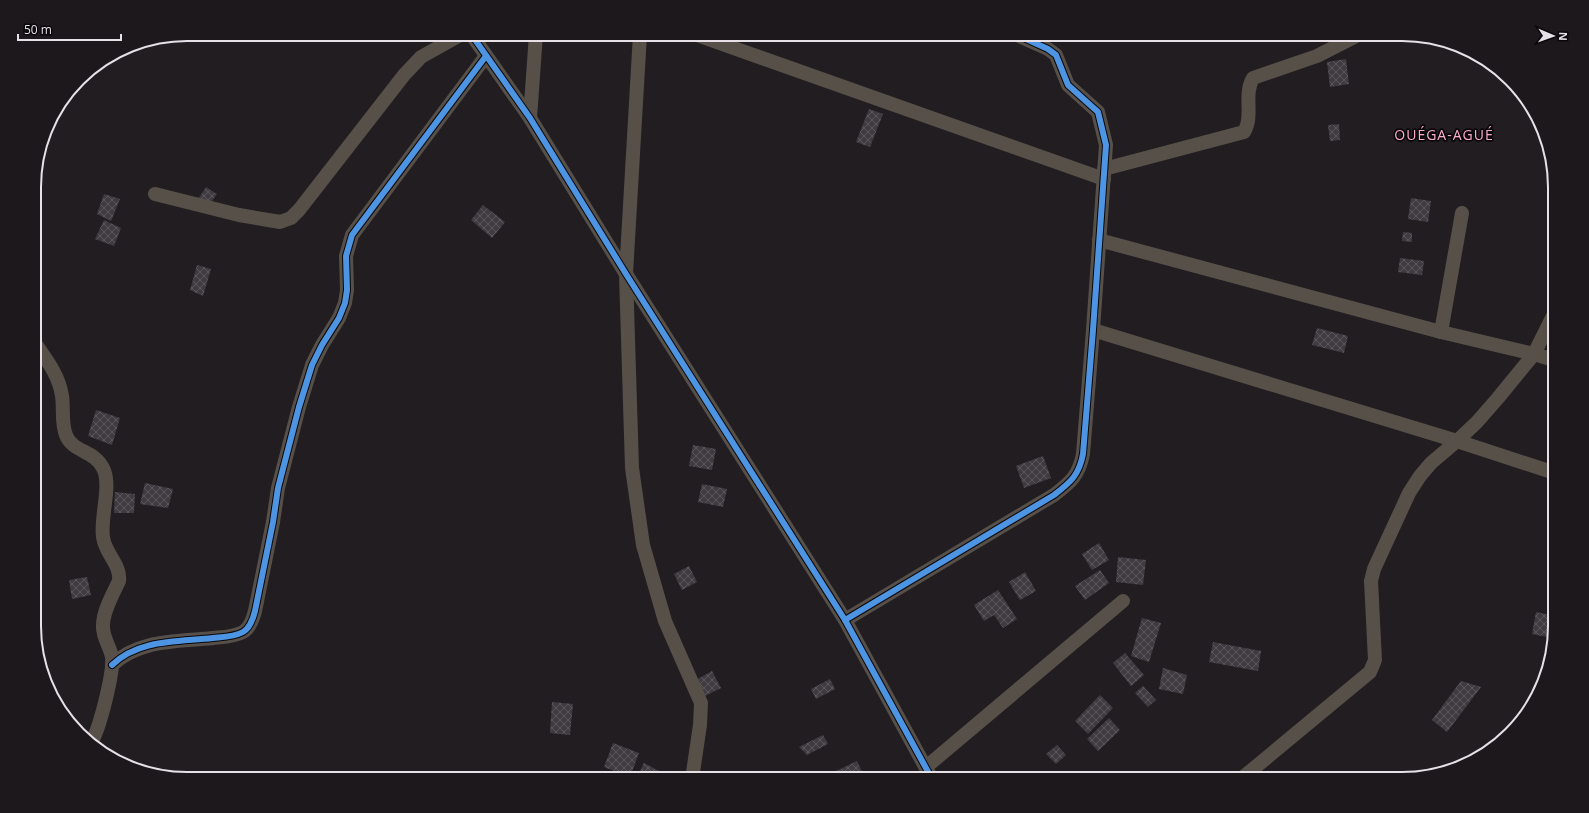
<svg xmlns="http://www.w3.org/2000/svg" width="1589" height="813" viewBox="0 0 1589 813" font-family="'Open Sans',sans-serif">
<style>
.building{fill:url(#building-cross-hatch)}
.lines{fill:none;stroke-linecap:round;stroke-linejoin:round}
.minor{stroke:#575049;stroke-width:14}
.cycleway-casing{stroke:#0a070a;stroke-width:8}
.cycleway{stroke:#4d94e3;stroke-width:6}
.labels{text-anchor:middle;stroke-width:3.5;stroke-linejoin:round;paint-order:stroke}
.quarter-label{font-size:14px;letter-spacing:1px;fill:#fdadc9;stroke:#0a070a}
.rim{fill:none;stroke:#e7e1e7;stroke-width:2}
</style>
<defs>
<pattern id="building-cross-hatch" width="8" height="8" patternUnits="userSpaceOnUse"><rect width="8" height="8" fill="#403b41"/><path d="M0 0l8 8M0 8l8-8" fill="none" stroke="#5c575c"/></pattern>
</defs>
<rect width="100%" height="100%" fill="#211d21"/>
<g class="building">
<path d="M1346 59 1349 84 1330 87 1327 62Z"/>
<path d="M869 109 883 114 870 147 856 142Z"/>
<path d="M1339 124 1340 140 1330 141 1328 125Z"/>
<path d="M206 187 217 194 209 205 198 199Z"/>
<path d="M104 194 120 199 111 221 97 214Z"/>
<path d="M1411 198 1431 201 1428 222 1408 219Z"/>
<path d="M483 205 505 222 492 238 471 220Z"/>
<path d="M104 220 121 228 114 246 95 239Z"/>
<path d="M1403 232 1412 233V242L1402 241Z"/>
<path d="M1400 258 1424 261 1422 275 1398 272Z"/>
<path d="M197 265 211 269 203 296 190 290Z"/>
<path d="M1317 328 1348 336 1344 353 1312 345Z"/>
<path d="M96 410 120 418 112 445 88 436Z"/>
<path d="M693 445 716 449 712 470 689 466Z"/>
<path d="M1043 456 1051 478 1024 488 1016 466Z"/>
<path d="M145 483 173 489 168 508 140 504Z"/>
<path d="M702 484 727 489 723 507 698 502Z"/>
<path d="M115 492 135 494 134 513H114Z"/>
<path d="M1099 543 1109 560 1092 570 1082 554Z"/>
<path d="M1118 557 1146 560 1143 585 1116 582Z"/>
<path d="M689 566 697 582 682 590 674 574Z"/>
<path d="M1100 570 1109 583 1085 600 1075 586Z"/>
<path d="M1025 572 1036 591 1020 600 1009 582Z"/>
<path d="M87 577 91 595 72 599 69 580Z"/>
<path d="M998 590 1017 619 1003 628 994 615 984 621 974 605Z"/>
<path d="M1536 612 1555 616 1552 638 1532 634Z"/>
<path d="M1142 618 1161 623 1149 662 1131 656Z"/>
<path d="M1213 642 1261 651 1258 671 1209 662Z"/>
<path d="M1125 653 1144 675 1131 686 1113 663Z"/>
<path d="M1163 668 1187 675 1183 694 1159 689Z"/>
<path d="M712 671 721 688 703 697 694 681Z"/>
<path d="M830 679 835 689 816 699 811 689Z"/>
<path d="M1461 681 1481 687 1447 732 1432 720Z"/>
<path d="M1143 686 1156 700 1148 707 1135 693Z"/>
<path d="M1100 695 1113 708 1088 734 1075 721Z"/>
<path d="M552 702 573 704 570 735 550 733Z"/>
<path d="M1109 718 1120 730 1098 751 1087 739Z"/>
<path d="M823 735 828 744 807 755 799 747Z"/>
<path d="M613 743 639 753 630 777 604 767Z"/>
<path d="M1057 745 1066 755 1056 764 1046 754Z"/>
<path d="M857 761 864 776 859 779H834L832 773Z"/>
<path d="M644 763 661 772 658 779H636Z"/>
</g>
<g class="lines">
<g class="minor">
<path d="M471 34 530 118 626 274 845 620 932 779"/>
<path d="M640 34 626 274 632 468 643 545 665 621 701 703 700 725 692 779"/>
<path d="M694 34 1104 179"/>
<path d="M530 118 536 34"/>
<path d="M1104 169 1244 132C1254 116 1243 95 1253 78L1317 56 1360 34"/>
<path d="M155 194 239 215 280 222 291 218 299 210 404 75 421 57 462 34"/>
<path d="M1099 240 1441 332 1534 354 1554 360"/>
<path d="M1093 330 1457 441 1555 473"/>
<path d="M1441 332 1462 213"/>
<path d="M35 343C46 359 59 375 62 396 64 409 61 423 66 435 72 452 94 450 103 468 112 485 100 517 103 537 105 554 121 564 119 581 113 594 103 611 103 625 102 637 110 646 112 657 114 672 100 727 92 741"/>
<path d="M845 620 1054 495C1071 482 1079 475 1083 454L1093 330 1106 145 1098 112 1068 85 1056 55 1048 49 1015 34"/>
<path d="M112 665C139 639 178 642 213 638 223 637 234 637 243 632 250 628 253 619 255 611L273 522 278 488 299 407 312 365 322 345 339 318 345 303 347 290 346 256 352 235 486 56"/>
<path d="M926 767 1123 601"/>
<path d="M1241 779 1370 672 1375 660 1371 581 1374 569 1409 493 1420 476 1431 463 1457 441 1477 422 1498 398 1534 354 1554 314"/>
</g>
<g class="cycleway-casing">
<g id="cycleway">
<path d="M471 34 530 118 626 274 845 620 932 779"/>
<path d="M845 620 1054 495C1071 482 1079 475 1083 454L1093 330 1106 145 1098 112 1068 85 1056 55 1048 49 1015 34"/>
<path d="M112 665C139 639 178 642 213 638 223 637 234 637 243 632 250 628 253 619 255 611L273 522 278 488 299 407 312 365 322 345 339 318 345 303 347 290 346 256 352 235 486 56"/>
</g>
</g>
<use href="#cycleway" class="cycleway"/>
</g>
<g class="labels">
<g class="quarter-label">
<text x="1444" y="140">OUÉGA-AGUÉ</text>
</g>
</g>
<path d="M0 0H1589V813H0ZM187 41H1402A146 146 0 0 1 1548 187V626A146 146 0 0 1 1402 772H187A146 146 0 0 1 41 626V187A146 146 0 0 1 187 41Z" fill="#1c181c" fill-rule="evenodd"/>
<path class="rim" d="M187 41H1402A146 146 0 0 1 1548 187V626A146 146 0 0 1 1402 772H187A146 146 0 0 1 41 626V187A146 146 0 0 1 187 41Z"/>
<g transform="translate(1553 36) rotate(92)" stroke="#0a070a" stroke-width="3" paint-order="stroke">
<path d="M0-3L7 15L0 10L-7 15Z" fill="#e7e1e7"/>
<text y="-6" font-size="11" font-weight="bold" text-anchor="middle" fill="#e7e1e7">N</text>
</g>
<path d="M18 34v6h103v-6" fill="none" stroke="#e7e1e7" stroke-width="2"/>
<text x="24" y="34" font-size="12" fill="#e7e1e7" stroke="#0a070a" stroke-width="3" paint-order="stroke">50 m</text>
</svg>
